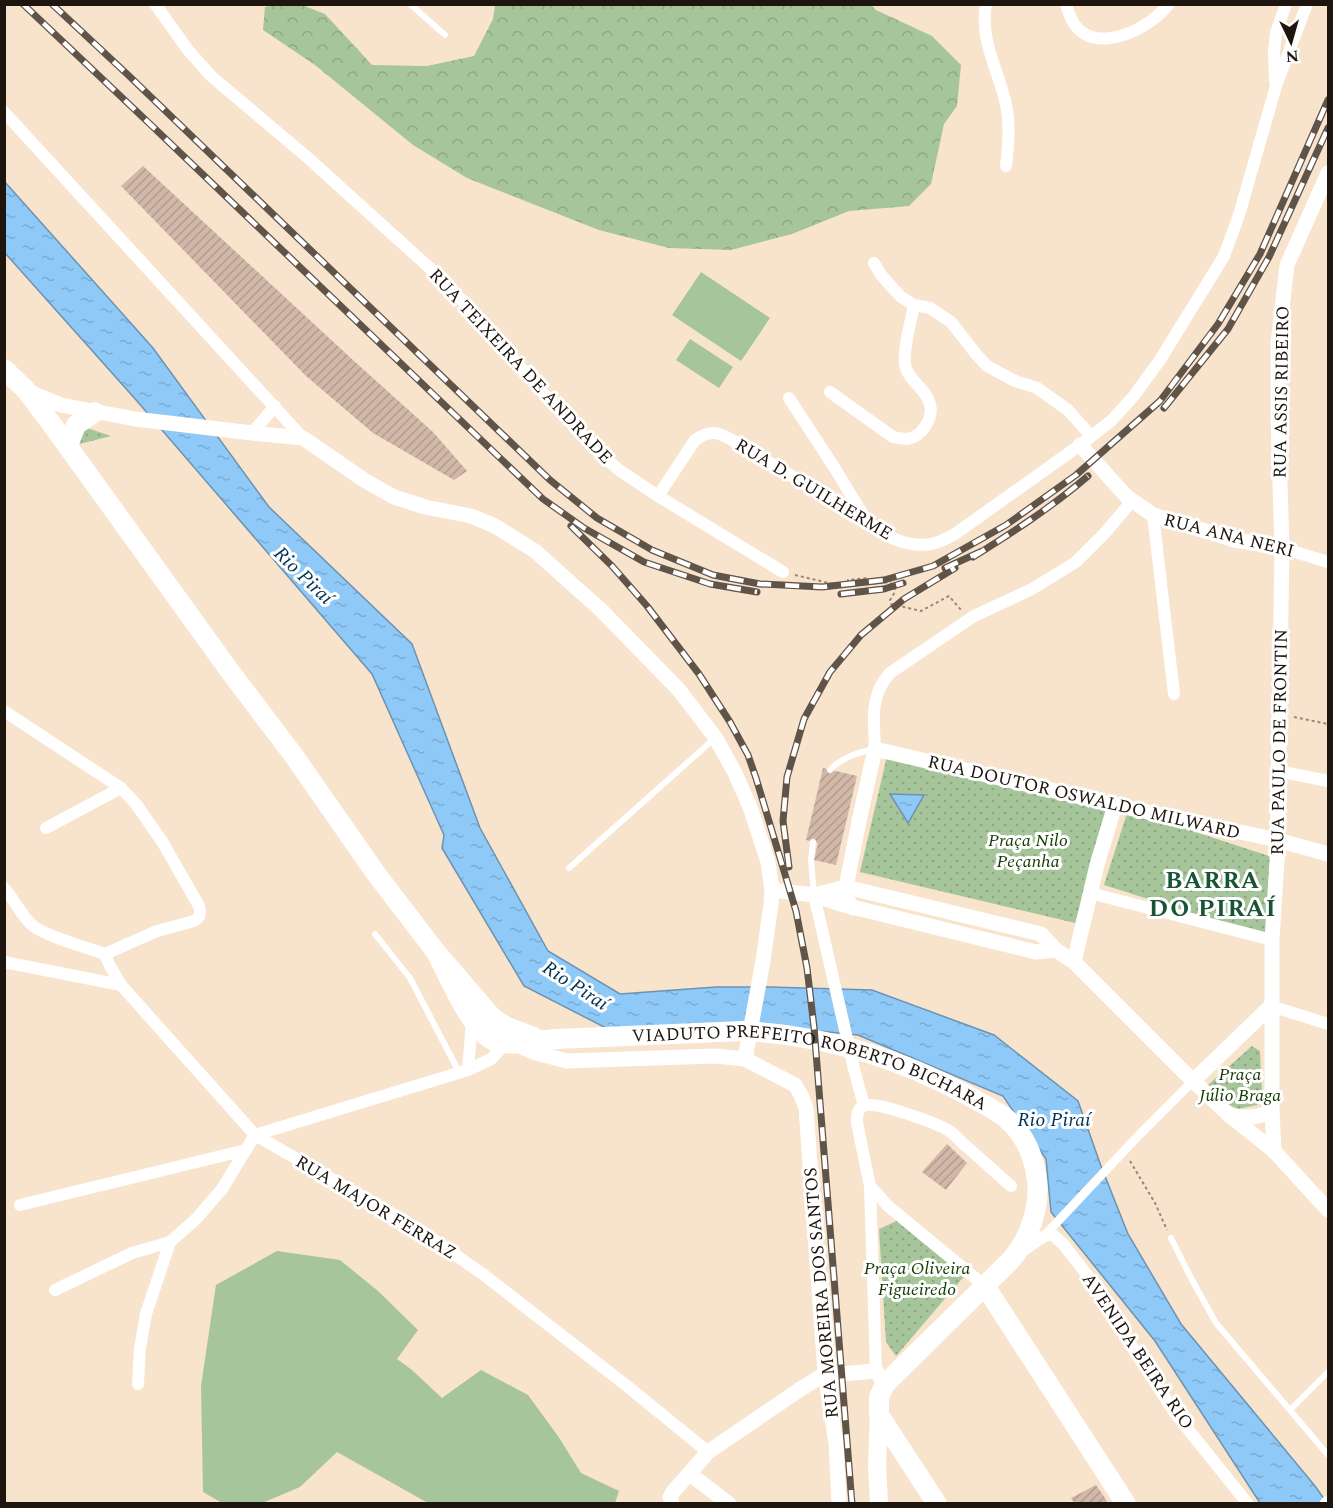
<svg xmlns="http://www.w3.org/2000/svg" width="1333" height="1508" viewBox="0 0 1333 1508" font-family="Spectral,serif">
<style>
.green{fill:#a6c59b}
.forest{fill:url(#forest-crowns)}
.park{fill:url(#park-dots)}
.water{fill:url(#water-ripples);stroke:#6c93b1;stroke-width:1.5}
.building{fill:url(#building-hatch)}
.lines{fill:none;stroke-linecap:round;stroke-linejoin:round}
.path{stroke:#978878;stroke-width:2;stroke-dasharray:3 3;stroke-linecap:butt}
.service{stroke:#fff;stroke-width:6}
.pedestrian{stroke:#fff;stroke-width:9}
.minor{stroke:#fff;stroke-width:12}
.tertiary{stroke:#fff;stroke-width:15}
.secondary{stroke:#fff;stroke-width:18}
.primary{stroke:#fff;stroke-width:20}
.rail-casing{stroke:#605448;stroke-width:7}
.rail{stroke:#fff;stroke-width:4.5;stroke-dasharray:14;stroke-linecap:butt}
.labels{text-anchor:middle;stroke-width:6;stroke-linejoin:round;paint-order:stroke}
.street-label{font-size:18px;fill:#1d150e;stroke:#fff}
.park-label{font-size:18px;font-style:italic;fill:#133a00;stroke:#fff}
.water-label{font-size:20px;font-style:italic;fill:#033351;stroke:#fff}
.district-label{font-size:24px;font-weight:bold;letter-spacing:1.5px;fill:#195435;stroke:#fff}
</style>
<defs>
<pattern id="forest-crowns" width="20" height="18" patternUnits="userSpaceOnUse" patternTransform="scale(1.5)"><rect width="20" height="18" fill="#a6c59b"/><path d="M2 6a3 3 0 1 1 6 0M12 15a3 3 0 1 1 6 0" fill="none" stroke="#8ea884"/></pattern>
<pattern id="park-dots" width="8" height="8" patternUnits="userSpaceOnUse" patternTransform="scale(1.5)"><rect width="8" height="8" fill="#a6c59b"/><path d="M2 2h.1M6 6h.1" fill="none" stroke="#8ea884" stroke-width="1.8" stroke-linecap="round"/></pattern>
<pattern id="water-ripples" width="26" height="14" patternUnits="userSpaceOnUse" patternTransform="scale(1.5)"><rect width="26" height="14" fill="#8ec9f7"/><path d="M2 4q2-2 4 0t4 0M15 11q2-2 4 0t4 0" fill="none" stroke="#7aacd3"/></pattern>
<pattern id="building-hatch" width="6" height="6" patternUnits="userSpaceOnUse" patternTransform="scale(1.5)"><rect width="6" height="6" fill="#d1b7a7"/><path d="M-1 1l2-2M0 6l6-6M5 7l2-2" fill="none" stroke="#b39c8f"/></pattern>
</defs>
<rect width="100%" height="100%" fill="#f8e3cc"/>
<g class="green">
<path d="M701 272 770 318 741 361 672 315Z"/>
<path d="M690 339 733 367 719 388 676 360Z"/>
<path d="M277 1251 340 1260 378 1291 418 1330 397 1359 412 1370 442 1398 481 1370 528 1395 558 1436 581 1473 619 1491 615 1503H428L337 1452 300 1487 262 1503H222L203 1492 201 1386 216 1285Z"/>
</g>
<path class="forest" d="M871 5 876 10 932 36 961 65 957 106 944 124 931 184 909 206 849 211 792 234 731 250 669 248 599 230 467 178 413 145 315 65 263 30 265 7 276 5H302L325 14 372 65 427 66 474 56 493 19 495 5Z"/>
<g class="park">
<path d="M84 427 111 436 72 446Z"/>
<path d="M887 756 1111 809 1075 923 860 872Z"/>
<path d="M1128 810 1275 858 1271 938 1104 885Z"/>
<path d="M1252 1046 1260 1051 1262 1094 1257 1105 1238 1109 1219 1100 1208 1085Z"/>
<path d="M901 1219 966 1274 896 1356 886 1342 879 1229Z"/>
</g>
<g class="water">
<path d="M4 181 153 348 269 507 412 644 480 828 548 951 620 994 716 987H770L872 990 994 1035 1078 1101 1101 1166 1128 1234 1181 1324 1315 1486 1327 1503H1260L1155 1341 1051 1212 1046 1159 1003 1096 858 1035 759 1025 608 1029 524 986 442 848 444 835 372 674 137 401 5 253Z"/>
<path d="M890 794 924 795 908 823Z"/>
</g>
<g class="building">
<path d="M143 166 354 361 433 432 467 471 454 480 373 433 306 376 121 186Z"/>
<path d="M823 768 857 776 836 865 814 860 818 843 806 840Z"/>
<path d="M947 1144 967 1163 946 1190 922 1172Z"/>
<path d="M1096 1485 1107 1501 1103 1504H1075L1071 1498Z"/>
</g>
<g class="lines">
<g class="path">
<path d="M795 575 833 584 868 580V578L848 580 849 586 889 582C898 587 895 593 890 600L891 604 921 611 949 596 961 610"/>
<path d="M1294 717 1328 724"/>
<path d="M1130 1161 1155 1203 1167 1230"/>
</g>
<g class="service">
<path d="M410 4 445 35"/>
<path d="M830 770C841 758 859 752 874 749"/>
<path d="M813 842 811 860 814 895"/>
<path d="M569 868 715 738"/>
<path d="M375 934 410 978 459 1072"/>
<path d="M1171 1238 1191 1278 1216 1323 1328 1455"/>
<path d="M1290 1410 1328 1372"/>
</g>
<path class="pedestrian" d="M1045 1235 1139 1135 1193 1081"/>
<g class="minor">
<path d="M155 4 188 50 211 76 307 157 443 280 475 314 533 382 599 453 619 470 658 496 783 572"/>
<path d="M986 4C979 44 1001 73 1007 110 1010 128 1008 147 1006 166"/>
<path d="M1066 4C1068 10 1070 17 1073 22 1090 50 1127 37 1148 23 1156 18 1163 11 1169 4"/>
<path d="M1275 81 1274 52 1276 33 1286 4"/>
<path d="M4 112 303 438"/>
<path d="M874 263 881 275 901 297 914 305 930 308 951 322 976 354 987 366 1015 381 1037 388 1068 410 1091 436"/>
<path d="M830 392 893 437C898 438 902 439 907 439 922 437 934 418 930 404 926 388 908 381 905 365 903 347 911 322 914 305"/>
<path d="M789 398 834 467 865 518"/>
<path d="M252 433 275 406"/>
<path d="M658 496 695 440C711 429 718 432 734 441 773 465 812 488 851 512 870 524 889 541 912 544 929 547 941 542 955 534L1080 445 1111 421 1133 397 1160 360 1224 256 1239 215 1276 86 1307 4"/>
<path d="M1153 515 1174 694"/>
<path d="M1282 548 1328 562"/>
<path d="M4 711 121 788 136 804 163 843 199 906C201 913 200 918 194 921L157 931 105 954"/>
<path d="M875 749C874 719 869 697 890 673L974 616 1032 589 1076 562 1104 534 1132 501"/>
<path d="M1278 771 1328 781"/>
<path d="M46 828 121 788"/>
<path d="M4 888C15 900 21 916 33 926 48 937 86 947 105 954L110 966 121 985 255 1135 417 1228 484 1275 627 1386 708 1452"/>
<path d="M1090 893 1272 940"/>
<path d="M814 895 854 1069 864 1106"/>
<path d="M4 962 121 985"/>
<path d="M1271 1006 1328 1024"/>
<path d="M468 1070 472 1022 475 1018"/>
<path d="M255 1135 468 1070 491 1059 509 1040"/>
<path d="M870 1186 888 1206 985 1286"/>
<path d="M20 1205 246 1150"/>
<path d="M1021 1251C1032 1247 1040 1235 1052 1234L1064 1245 1098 1289 1127 1339 1175 1413 1248 1504"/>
<path d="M55 1290 132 1253 170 1242"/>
<path d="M876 1371 870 1186 857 1123C857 1117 857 1109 863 1106 875 1100 935 1123 948 1130 954 1134 960 1141 966 1146 981 1159 996 1173 1011 1186"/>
<path d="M138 1384 140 1348 146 1314 170 1242 196 1219 222 1189 255 1135"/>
</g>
<g class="tertiary">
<path d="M27 391 61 405 135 419 252 433 303 438 364 480 394 497 425 507 471 516 495 526 535 551 601 610 679 690 715 737 734 771 750 807 768 862 772 890 771 904 763 961 745 1059"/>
<path d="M1080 445 1127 497 1153 515 1235 540 1282 548"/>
<path d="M772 890 814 895 840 904 1036 952 1056 950"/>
<path d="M814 895 846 887 1041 934 1056 950 1074 962 1193 1081 1229 1115 1274 1151 1328 1210"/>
<path d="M853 908 847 900 845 892 859 821 875 749 1115 805 1277 840 1328 854"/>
<path d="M1074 962 1097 865 1115 805"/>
<path d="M515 1044 536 1053 567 1061 715 1056 745 1059 795 1085 801 1095 806 1108 825 1374 836 1443 839 1504"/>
<path d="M1193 1081 1271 1006"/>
<path d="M1229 1115C1245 1118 1258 1119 1272 1110"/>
<path d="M1274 1151 1272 1110V940L1277 861 1282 548 1278 415V343L1287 265 1328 173"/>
<path d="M690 1474 729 1504"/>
<path d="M672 1504 670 1497 673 1492 708 1452 799 1390 825 1374H841L876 1371 885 1384"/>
<path d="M1327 1504 1328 1503"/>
</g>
<path class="secondary" d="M879 1504 877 1465 879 1415"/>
<g class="primary">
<path d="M4 369 26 390 56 430 229 670 294 756 377 875 436 952 491 1016C504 1028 518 1031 534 1037"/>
<path d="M68 446 76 425 95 412"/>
<path id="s1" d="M436 952C449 976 469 1027 492 1040 507 1048 538 1040 556 1039 618 1036 681 1034 743 1031 823 1035 899 1058 969 1096 982 1104 997 1110 1008 1120 1026 1136 1034 1157 1037 1180 1040 1209 1029 1239 1011 1260L885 1384 879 1397V1415L937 1504"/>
<path d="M985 1286 1126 1504"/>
</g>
<g class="rail-casing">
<g id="rail">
<path d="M23 4 151 125 543 499 584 528 644 562 710 584 757 592"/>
<path d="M52 4 126 73 550 480 597 518 652 550 713 575 760 584 822 587 884 580 933 566 1006 525 1076 475 1160 401 1218 324 1260 254 1328 100"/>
<path d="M1164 408 1228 329 1269 257 1328 128"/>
<path d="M571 526 612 566 647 606 699 674 730 722 748 755 756 778 796 911 807 968 814 1027 852 1504"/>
<path d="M973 557C1013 532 1052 507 1088 476"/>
<path d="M945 568 980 552"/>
<path d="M841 594 884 589 903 583"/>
<path d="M789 867 783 821 787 777 804 719 830 672 861 635 904 599 955 568"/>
</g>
</g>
<use href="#rail" class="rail"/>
</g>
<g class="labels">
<g class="street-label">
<text transform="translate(521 366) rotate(47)" y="6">RUA TEIXEIRA DE ANDRADE</text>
<text transform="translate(1281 392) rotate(-89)" y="6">RUA ASSIS RIBEIRO</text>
<text transform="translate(814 489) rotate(31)" y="6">RUA D. GUILHERME</text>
<text transform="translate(1229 535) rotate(14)" y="6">RUA ANA NERI</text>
<text transform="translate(1279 742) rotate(-89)" y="6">RUA PAULO DE FRONTIN</text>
<text transform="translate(1084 797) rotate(13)" y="6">RUA DOUTOR OSWALDO MILWARD</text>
<text dy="6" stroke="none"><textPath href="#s1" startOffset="430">VIADUTO PREFEITO ROBERTO BICHARA</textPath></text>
<text transform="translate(376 1207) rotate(31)" y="6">RUA MAJOR FERRAZ</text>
<text transform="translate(821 1293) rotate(-95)" y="6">RUA MOREIRA DOS SANTOS</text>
<text transform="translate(1138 1351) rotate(56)" y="6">AVENIDA BEIRA RIO</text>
</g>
<g class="park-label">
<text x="1028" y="846">Praça Nilo<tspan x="1028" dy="21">Peçanha</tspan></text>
<text x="1240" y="1080">Praça<tspan x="1240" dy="21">Júlio Braga</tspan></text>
<text x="917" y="1274">Praça Oliveira<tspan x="917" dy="21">Figueiredo</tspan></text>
</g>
<g class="water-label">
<text transform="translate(304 575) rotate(44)" y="7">Rio Piraí</text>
<text transform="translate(576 985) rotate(33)" y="7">Rio Piraí</text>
<text x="1054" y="1126">Rio Piraí</text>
</g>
<g class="district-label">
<text x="1213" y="888">BARRA<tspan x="1213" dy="28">DO PIRAÍ</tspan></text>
</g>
</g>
<rect width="1333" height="1508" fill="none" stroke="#1d150e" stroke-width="12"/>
<g transform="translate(1291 42) rotate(175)" stroke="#ffffff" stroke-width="4.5" paint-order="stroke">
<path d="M0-4.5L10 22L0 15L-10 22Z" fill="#1d150e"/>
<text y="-9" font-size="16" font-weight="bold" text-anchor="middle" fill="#1d150e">N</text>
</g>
</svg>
